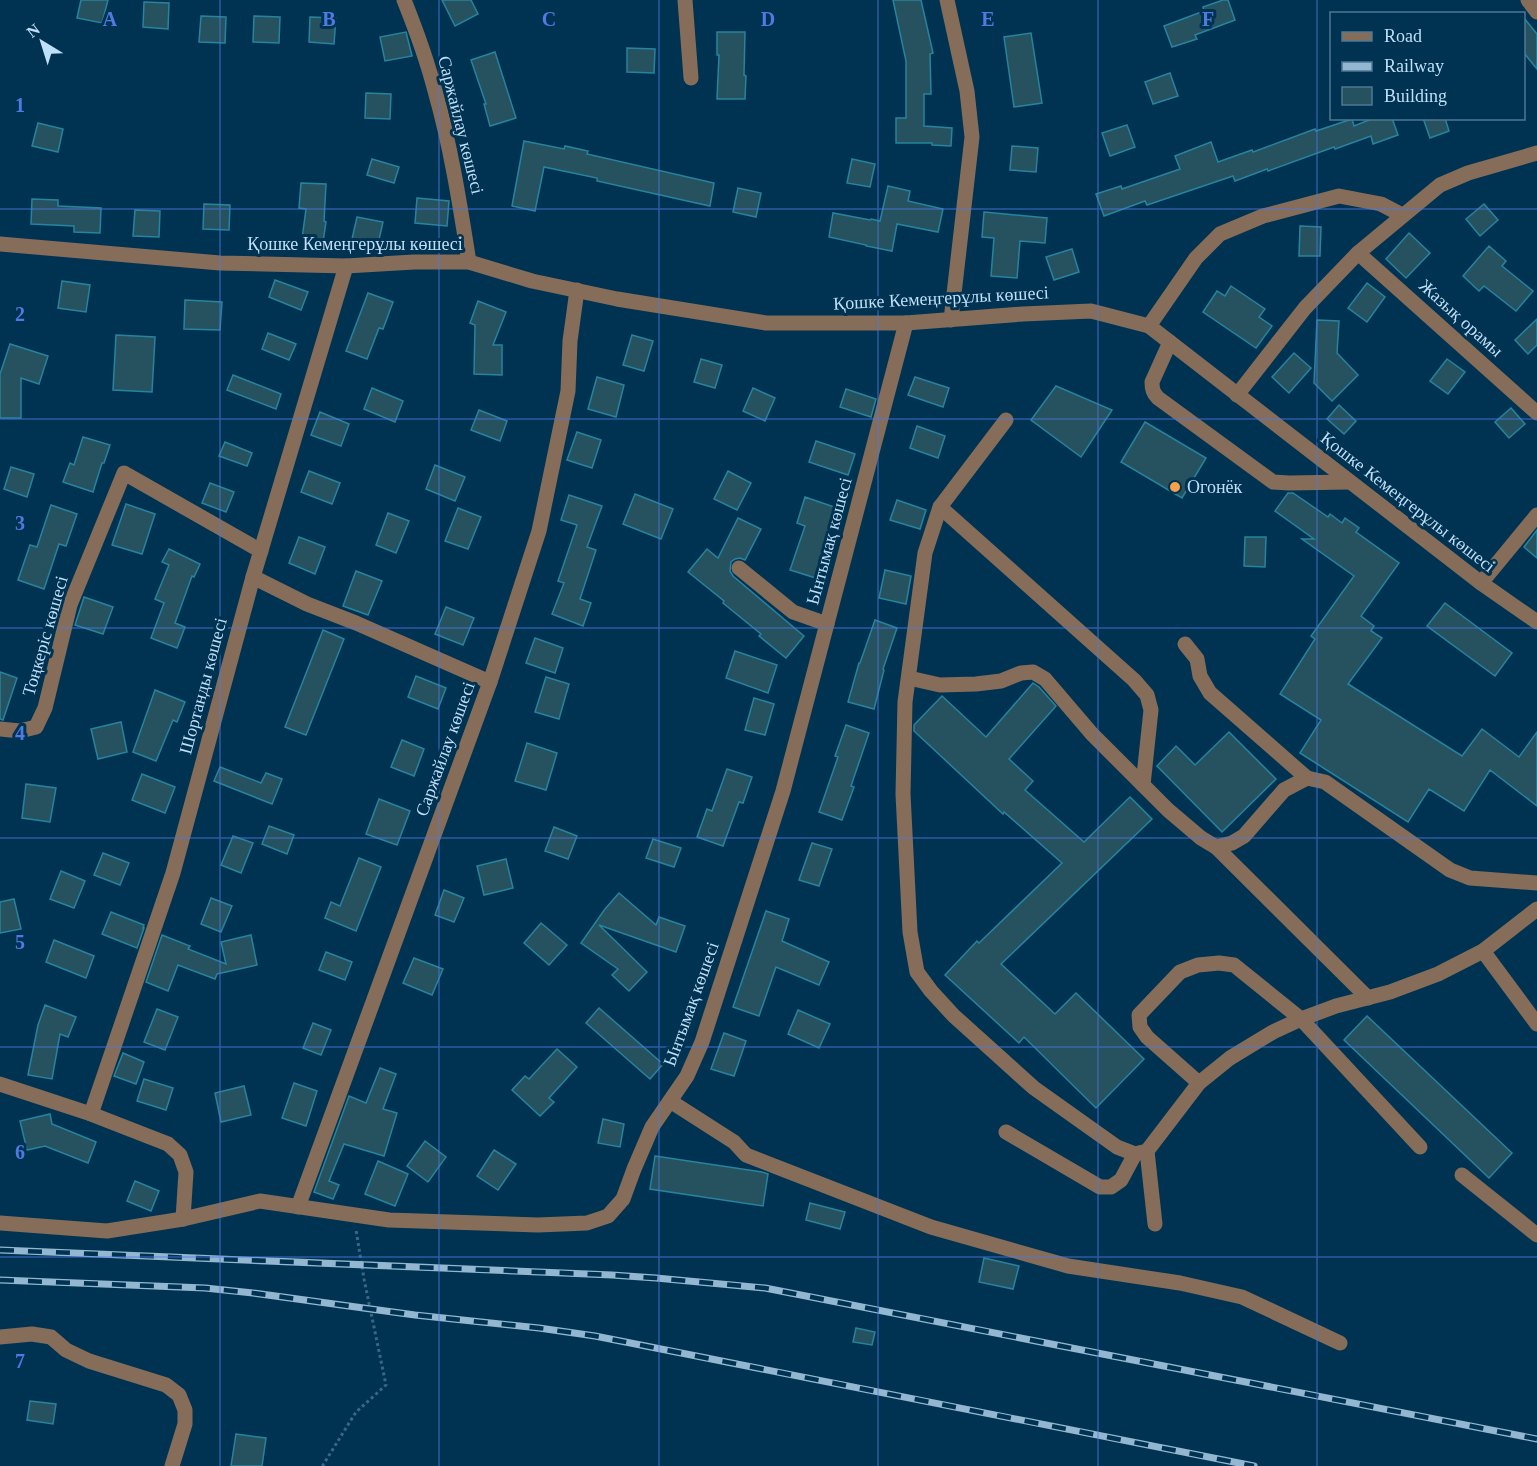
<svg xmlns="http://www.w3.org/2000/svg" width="1537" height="1466" viewBox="0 0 1537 1466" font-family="'Times New Roman',serif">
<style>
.building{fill:#26515f;stroke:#26849f;stroke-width:1.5}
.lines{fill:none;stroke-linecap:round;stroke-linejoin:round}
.path{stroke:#3a6784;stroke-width:3;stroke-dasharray:3 3;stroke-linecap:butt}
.minor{stroke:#856d59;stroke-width:15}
.rail-casing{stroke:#93b7d1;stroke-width:7}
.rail{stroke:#003352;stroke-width:4.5;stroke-dasharray:14;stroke-linecap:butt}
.grid{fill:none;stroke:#4e7ae2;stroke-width:1.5;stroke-opacity:0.55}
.poi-dot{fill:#f8a04b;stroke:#003352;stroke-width:2}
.labels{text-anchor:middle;stroke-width:6;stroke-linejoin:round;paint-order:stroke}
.street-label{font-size:18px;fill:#c0dff8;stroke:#003352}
.poi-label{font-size:18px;fill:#c0dff8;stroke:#003352;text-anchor:start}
.grid-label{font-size:20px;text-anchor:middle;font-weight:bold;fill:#4e7ae2;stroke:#003352;stroke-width:6;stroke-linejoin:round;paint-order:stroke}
</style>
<rect width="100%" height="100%" fill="#003352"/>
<g class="building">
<path d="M81 0H108L102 23 77 18Z"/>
<path d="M442 0H471L478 14 455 26Z"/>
<path d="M893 0H921L933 53 930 54 931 94H924V126L952 128 951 146 932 145V143H896V118H906V61Z"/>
<path d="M1223 0H1228L1235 20 1195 35 1197 39 1172 47 1164 26 1204 11 1203 7Z"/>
<path d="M144 2 169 3 168 29 143 27Z"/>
<path d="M201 16 226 17 225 43 199 42Z"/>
<path d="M254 16 280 17 279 43 253 42Z"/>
<path d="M310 17 336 18 334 44 309 42Z"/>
<path d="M1524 18 1537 34V69L1524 53Z"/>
<path d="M406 32 412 56 385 61 380 37Z"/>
<path d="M717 32H745L744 75 746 76 745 99H717L719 55H717Z"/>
<path d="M1031 33 1042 103 1014 107 1004 37Z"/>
<path d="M627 48 655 49 654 73 627 72Z"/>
<path d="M495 52 516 118 490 126 484 104H486L471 60Z"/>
<path d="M1170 73 1178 96 1153 104 1145 82Z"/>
<path d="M366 93 391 94 390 119 365 118Z"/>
<path d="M1374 118H1392L1398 135 1373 144 1371 136 1335 149 1334 147 1268 171 1267 169 1235 181 1233 176 1147 205 1145 201 1104 216 1096 194 1121 186 1122 189 1180 169 1175 156 1211 142 1218 162 1252 150 1253 152 1315 129 1316 131 1352 119 1354 126Z"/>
<path d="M1423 118H1445L1449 131 1430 138Z"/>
<path d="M38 123 63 129 58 152 32 146Z"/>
<path d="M1127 125 1135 147 1110 156 1102 133Z"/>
<path d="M524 141 564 149 565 146 588 151 587 154 714 183 710 206 597 181V178L544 167 535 211 512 206Z"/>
<path d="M1012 146 1038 148 1036 172 1010 170Z"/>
<path d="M372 159 399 167 394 183 367 175Z"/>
<path d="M852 159 875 164 870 187 847 183Z"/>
<path d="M301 183 326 184 324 221 326 222 323 242 302 239 306 209 299 208Z"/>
<path d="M888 186 910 191 908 201 943 209 938 232 897 224 892 251 866 246V245L829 237 833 213 870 220 871 219 880 221Z"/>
<path d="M738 188 761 193 756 217 733 212Z"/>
<path d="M417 198 449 201 447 226 415 223Z"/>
<path d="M32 199 58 200V206L101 208 100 233 74 232V226L31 224Z"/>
<path d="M204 204 230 205 229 230 203 229Z"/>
<path d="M1484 204 1498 220 1480 236 1466 219Z"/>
<path d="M135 210 160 211 159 237 133 236Z"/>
<path d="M984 212 1047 218 1045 243 1020 241 1017 278 991 276 994 238 982 237Z"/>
<path d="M357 217 383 222 378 244 352 239Z"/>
<path d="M1300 226 1321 227 1320 256H1299Z"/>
<path d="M1409 233 1430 253 1406 278 1386 259Z"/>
<path d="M1489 246 1506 261 1502 266 1533 291 1516 311 1484 286 1479 291 1463 276Z"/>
<path d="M1072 249 1079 272 1054 280 1046 257Z"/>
<path d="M275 280 308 292 301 310 269 297Z"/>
<path d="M62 281 90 285 86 312 58 308Z"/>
<path d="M1367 283 1385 297 1367 322 1348 308Z"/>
<path d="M1231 286 1265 309 1259 317 1272 326 1256 348 1203 312 1217 291 1225 296Z"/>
<path d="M368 293 393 302 383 329 379 328 367 359 346 351Z"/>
<path d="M185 300 222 302 220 330 184 329Z"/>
<path d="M478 301 506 312 493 345H502V375L474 374 475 325 470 323Z"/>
<path d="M1537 319V345L1528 354 1515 340Z"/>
<path d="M1317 320 1339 321 1337 353 1358 375 1332 401 1314 383Z"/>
<path d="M268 333 296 344 289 360 262 349Z"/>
<path d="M116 335 155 337 152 392 113 390Z"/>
<path d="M632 335 653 341 644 371 623 365Z"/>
<path d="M10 344 48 356 39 384 21 378V418H0V374Z"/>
<path d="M1294 353 1311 368 1289 393 1272 377Z"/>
<path d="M701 359 722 365 715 388 694 382Z"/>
<path d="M1447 359 1465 372 1448 394 1430 381Z"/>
<path d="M233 375 281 394 276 409 227 390Z"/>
<path d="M597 377 624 385 616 417 588 409Z"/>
<path d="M915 377 949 388 943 407 908 395Z"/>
<path d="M1056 386 1112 410 1081 457 1031 420Z"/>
<path d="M372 388 403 401 395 422 364 409Z"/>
<path d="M753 388 775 398 765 421 743 411Z"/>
<path d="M846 389 876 399 871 417 840 407Z"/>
<path d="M1339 405 1356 421 1344 434 1327 419Z"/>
<path d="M1511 408 1525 424 1509 438 1495 422Z"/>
<path d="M479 410 507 421 500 441 471 430Z"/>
<path d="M320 412 349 424 341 446 311 435Z"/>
<path d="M1145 422 1206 458 1182 498 1121 462Z"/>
<path d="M917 426 945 436 938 458 910 448Z"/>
<path d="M577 432 601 440 592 468 567 460Z"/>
<path d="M83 437 110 445 104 463H102L93 492 63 482 70 463 74 465Z"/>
<path d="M816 441 855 454 848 475 809 462Z"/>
<path d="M225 442 252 453 247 466 219 456Z"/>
<path d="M435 465 465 477 455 501 426 489Z"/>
<path d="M11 467 34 474 27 497 4 489Z"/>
<path d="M309 471 340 483 332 504 301 492Z"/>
<path d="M728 471 751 483 737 510 714 499Z"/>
<path d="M210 483 234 492 226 512 202 503Z"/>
<path d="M1288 493H1293L1328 517 1330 514 1342 523 1345 518 1359 528 1356 532 1399 563 1361 616 1374 626 1371 631 1382 638 1348 684 1462 756 1482 729 1519 757 1537 732V806L1490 770 1464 811 1429 789 1408 822 1300 753 1321 720 1280 694 1315 639 1311 636 1354 576 1302 539H1314L1275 511Z"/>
<path d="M635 494 673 509 661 539 623 524Z"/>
<path d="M569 495 602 506 587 547 596 550 580 599 591 603 583 626 552 614 564 583 558 581 577 525 561 520Z"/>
<path d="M805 497 837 508 824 544 830 546 819 579 790 570 805 526 797 523Z"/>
<path d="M897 500 926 510 920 529 890 520Z"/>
<path d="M126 504 155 514 142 554 112 545Z"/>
<path d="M51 505 77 514 66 546 59 544 44 589 18 580 30 545 37 547Z"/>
<path d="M458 508 481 517 468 549 445 541Z"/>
<path d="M388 513 409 521 396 553 376 545Z"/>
<path d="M738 518 761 529 745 560 740 558 735 559 731 562 730 571 733 576 804 636 786 658 759 636 761 634 723 603 724 601 688 572 707 549 718 558Z"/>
<path d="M1537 530V558L1524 547Z"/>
<path d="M299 537 325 547 315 574 289 563Z"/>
<path d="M1245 537H1266L1265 567 1244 566Z"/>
<path d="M169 549 200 564 194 577 192 576 175 623 185 627 177 648 151 638 164 603 155 599 169 565 162 562Z"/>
<path d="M885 570 911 576 906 604 879 598Z"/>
<path d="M356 571 382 581 368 615 343 606Z"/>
<path d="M84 597 113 607 103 634 75 625Z"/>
<path d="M1445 603 1512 653 1495 676 1427 626Z"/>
<path d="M446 607 474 618 463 645 435 634Z"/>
<path d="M875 620 897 628 883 669 884 670 874 709 848 702 859 663H860Z"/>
<path d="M323 630 344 639 306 735 285 727Z"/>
<path d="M535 638 563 648 555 673 526 663Z"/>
<path d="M735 651 777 665 768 693 726 678Z"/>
<path d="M0 672 17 678 3 720 0 719Z"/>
<path d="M416 676 446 688 438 709 408 697Z"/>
<path d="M546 677 569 684 559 719 535 712Z"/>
<path d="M1033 683 1039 687 1056 706 1009 759 1033 781 1025 790 1084 842 1130 797 1152 819 1001 964 1055 1014 1076 993 1144 1059 1096 1108 1024 1037 1019 1043 945 975 977 941 979 943 1062 863 1004 812 1003 814 914 731V725L942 696 986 737Z"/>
<path d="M155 690 185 702 177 722 173 720 156 761 133 752Z"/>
<path d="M754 698 774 704 765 735 745 730Z"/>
<path d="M121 722 127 752 98 759 91 729Z"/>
<path d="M846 725 869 733 851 786 854 787 842 820 819 812 838 757 835 756Z"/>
<path d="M1229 732 1276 779 1222 832 1157 766 1176 746 1195 765Z"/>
<path d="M402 740 424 749 414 776 391 767Z"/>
<path d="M527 743 557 753 546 790 515 781Z"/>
<path d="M220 767 261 783 266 773 282 779 272 804 214 781Z"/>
<path d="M727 769 752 777 743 803 739 802 723 846 697 837 707 809 712 811Z"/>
<path d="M142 774 175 787 165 813 132 800Z"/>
<path d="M26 784 56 788 50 822 22 818Z"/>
<path d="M379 799 410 811 397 845 366 834Z"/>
<path d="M269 826 294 835 287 854 262 844Z"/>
<path d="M554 827 577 836 568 859 545 851Z"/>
<path d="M233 836 253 843 241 873 221 865Z"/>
<path d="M653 839 681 848 674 867 646 858Z"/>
<path d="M812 843 832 849 819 886 799 880Z"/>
<path d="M103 853 129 863 120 885 94 875Z"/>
<path d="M359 858 381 867 356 931 325 918 331 902 340 906Z"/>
<path d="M506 859 513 888 484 895 477 866Z"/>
<path d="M61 871 85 881 74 908 50 899Z"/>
<path d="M444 890 464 898 454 922 435 915Z"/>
<path d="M619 893 656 925 659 917 685 926 676 952 599 925 647 972 629 991 612 975 618 969 581 943 605 909Z"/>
<path d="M211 898 232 906 221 932 201 924Z"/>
<path d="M14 899 21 929 0 933V902Z"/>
<path d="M766 911 789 919 782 941 829 962 819 985 776 967 759 1016 733 1007Z"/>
<path d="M111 912 144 925 143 928H144L137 948 102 934Z"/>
<path d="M541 923 567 945 549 965 524 943Z"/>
<path d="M162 935 190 946 188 949 226 964 221 942 251 935 257 965 217 974 215 979 178 965 168 991 146 982Z"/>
<path d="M54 940 94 956 86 978 46 962Z"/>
<path d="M326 952 352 962 345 980 319 970Z"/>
<path d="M414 958 443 969 432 995 403 983Z"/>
<path d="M45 1005 76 1017 68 1037 60 1034 52 1079 28 1075 38 1025Z"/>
<path d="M599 1008 663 1064 650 1079 586 1023Z"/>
<path d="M157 1009 178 1017 165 1050 144 1042Z"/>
<path d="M798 1010 830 1024 819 1048 788 1034Z"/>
<path d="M1367 1016 1512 1153 1489 1178 1344 1040Z"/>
<path d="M313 1023 331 1030 321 1055 303 1048Z"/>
<path d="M724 1033 746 1041 734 1076 711 1069Z"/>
<path d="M557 1049 577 1067 549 1098 554 1102 540 1116 512 1090 525 1076 529 1079Z"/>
<path d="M123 1053 144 1062 136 1084 114 1076Z"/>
<path d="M380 1068 396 1074 383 1109 397 1113 384 1156 344 1144 329 1181 339 1185 333 1199 314 1192 349 1096 366 1103Z"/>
<path d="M144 1079 173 1088 166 1110 137 1101Z"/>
<path d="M294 1083 317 1091 306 1126 282 1118Z"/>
<path d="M244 1086 251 1115 221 1122 215 1093Z"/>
<path d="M50 1114 52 1124 96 1142 88 1163 45 1146 27 1150 20 1121Z"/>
<path d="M603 1119 624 1124 620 1147 598 1143Z"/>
<path d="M425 1141 446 1157 428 1182 407 1166Z"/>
<path d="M494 1150 516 1164 498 1190 477 1176Z"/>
<path d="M655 1156 762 1172 768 1174 763 1206 650 1189Z"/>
<path d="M378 1161 408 1174 395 1206 365 1194Z"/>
<path d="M135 1181 159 1191 151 1211 127 1201Z"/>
<path d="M810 1203 845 1212 840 1229 806 1220Z"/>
<path d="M984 1258 1019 1266 1013 1289 979 1282Z"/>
<path d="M856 1328 875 1332 872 1345 853 1342Z"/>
<path d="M30 1401 56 1404 53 1424 27 1420Z"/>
<path d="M236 1434 266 1438 262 1466H231Z"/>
</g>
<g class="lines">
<path class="path" d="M324 1466 323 1465 356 1412 386 1385 364 1279 356 1230"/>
<g class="minor">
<path d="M404 0C416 30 427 60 435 91 451 147 460 205 469 262"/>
<path d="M685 0 691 78"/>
<path d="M947 0 967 91 972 137 951 320"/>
<path d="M1528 0 1537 12"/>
<path d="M0 244 220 263 346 266 414 262H469L532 281 617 299 766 323H906L1023 314 1091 311 1149 326 1481 583 1537 622"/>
<path d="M1358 253 1537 413"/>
<path d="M1149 326 1196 258 1220 234 1263 216 1339 196 1381 204 1402 215"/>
<path d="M1170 342 1152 382C1152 389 1153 393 1158 398L1273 482 1289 483 1349 482"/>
<path d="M1237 395 1305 308 1358 253 1440 185 1468 173 1537 153"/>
<path d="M1006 420 940 507 925 553 905 702 903 794 910 932 917 972 931 991 954 1016 1034 1088 1117 1147 1135 1154 1147 1151 1199 1083 1230 1058 1273 1032 1301 1019 1336 1006 1390 992 1438 974 1483 951 1537 909"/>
<path d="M940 507 1134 680 1147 695 1151 710 1143 785"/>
<path d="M739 568 793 612 827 624"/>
<path d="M253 577 307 604 356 623 490 682"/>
<path d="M1481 583 1537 515"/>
<path d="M1185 644 1197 659 1200 676 1210 693 1307 778"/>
<path d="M909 678 940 685 976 684 1001 681 1021 673 1033 672 1045 679 1092 734 1168 810 1201 838 1216 847 1232 843 1244 836 1284 790 1307 778 1325 782 1450 870 1470 878 1537 883"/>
<path d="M0 729 20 731 36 727 45 708 70 605 124 473 261 551"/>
<path d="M1216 847 1368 998"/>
<path d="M1483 951 1537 1024"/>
<path d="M1199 1083 1147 1037 1140 1027 1139 1015 1180 972 1198 965 1219 963 1234 965 1301 1019 1420 1147"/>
<path d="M0 1084 91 1114 168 1144 180 1155 186 1172 183 1219 260 1201 389 1220 538 1225 587 1223 608 1216 623 1199 634 1169 652 1127 687 1076 702 1042 783 791 906 323"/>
<path d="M670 1101 734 1142 746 1155 931 1227 1068 1266 1180 1283 1242 1297 1340 1343"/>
<path d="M91 1114 173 873 253 577 346 266"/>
<path d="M1006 1132 1100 1187H1111L1121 1180 1135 1154"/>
<path d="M1147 1151 1155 1224"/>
<path d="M1462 1175 1537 1235"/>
<path d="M298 1207 490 682 539 531 568 391 570 341 577 290"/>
<path d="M0 1223 107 1231 183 1219"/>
<path d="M0 1337 32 1334 51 1337 66 1350 89 1361 166 1385 179 1395 185 1410V1424L172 1466"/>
</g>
<g class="rail-casing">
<g id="rail">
<path d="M0 1250 612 1275 656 1278 765 1288 1537 1439"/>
<path d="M0 1280 205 1288 253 1293 415 1315 539 1328 595 1336 1254 1466"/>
</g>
</g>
<use href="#rail" class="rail"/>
</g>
<path class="grid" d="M220 0V1466M439 0V1466M659 0V1466M878 0V1466M1098 0V1466M1317 0V1466M0 209H1537M0 419H1537M0 628H1537M0 838H1537M0 1047H1537M0 1257H1537"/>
<circle class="poi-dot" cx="1175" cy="487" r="6"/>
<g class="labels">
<g class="street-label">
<text transform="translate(461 125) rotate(76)" y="6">Саржайлау көшесі</text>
<text x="355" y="250">Қошке Кемеңгерұлы көшесі</text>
<text transform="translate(941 298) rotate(-3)" y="6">Қошке Кемеңгерұлы көшесі</text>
<text transform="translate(1461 318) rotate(42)" y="6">Жазық орамы</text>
<text transform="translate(1408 502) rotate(38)" y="6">Қошке Кемеңгерұлы көшесі</text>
<text transform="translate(829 541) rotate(-75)" y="6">Ынтымақ көшесі</text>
<text transform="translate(45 636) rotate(-74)" y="6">Тоңкерiс көшесі</text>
<text transform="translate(203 686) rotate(-75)" y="6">Шортанды көшесі</text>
<text transform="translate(445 749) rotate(-70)" y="6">Саржайлау көшесі</text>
<text transform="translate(691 1004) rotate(-70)" y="6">Ынтымақ көшесі</text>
</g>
<g class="poi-label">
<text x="1187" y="493">Огонёк</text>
</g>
</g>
<g class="grid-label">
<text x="110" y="26">A</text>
<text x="329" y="26">B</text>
<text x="549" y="26">C</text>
<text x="768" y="26">D</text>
<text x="988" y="26">E</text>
<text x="1208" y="26">F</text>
<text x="20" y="112">1</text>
<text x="20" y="321">2</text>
<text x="20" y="530">3</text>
<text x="20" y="740">4</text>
<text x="20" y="949">5</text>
<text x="20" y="1159">6</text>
<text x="20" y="1368">7</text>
</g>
<rect x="1330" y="12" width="195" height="108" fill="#003352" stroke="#4d7894" stroke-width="1.5"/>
<rect x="1342" y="32" width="30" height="9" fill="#856d59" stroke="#4d7894" stroke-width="1.5"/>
<text x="1384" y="42" font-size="18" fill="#c0dff8">Road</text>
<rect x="1342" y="62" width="30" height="9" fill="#93b7d1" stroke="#4d7894" stroke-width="1.5"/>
<text x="1384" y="72" font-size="18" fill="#c0dff8">Railway</text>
<rect x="1342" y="87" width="30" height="18" fill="#26515f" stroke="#4d7894" stroke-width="1.5"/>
<text x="1384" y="102" font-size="18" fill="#c0dff8">Building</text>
<g transform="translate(42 42) rotate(322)" stroke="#003352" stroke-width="4.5" paint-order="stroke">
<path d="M0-4.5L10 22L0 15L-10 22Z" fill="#c0dff8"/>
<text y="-9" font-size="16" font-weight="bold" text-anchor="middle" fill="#c0dff8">N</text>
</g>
</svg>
